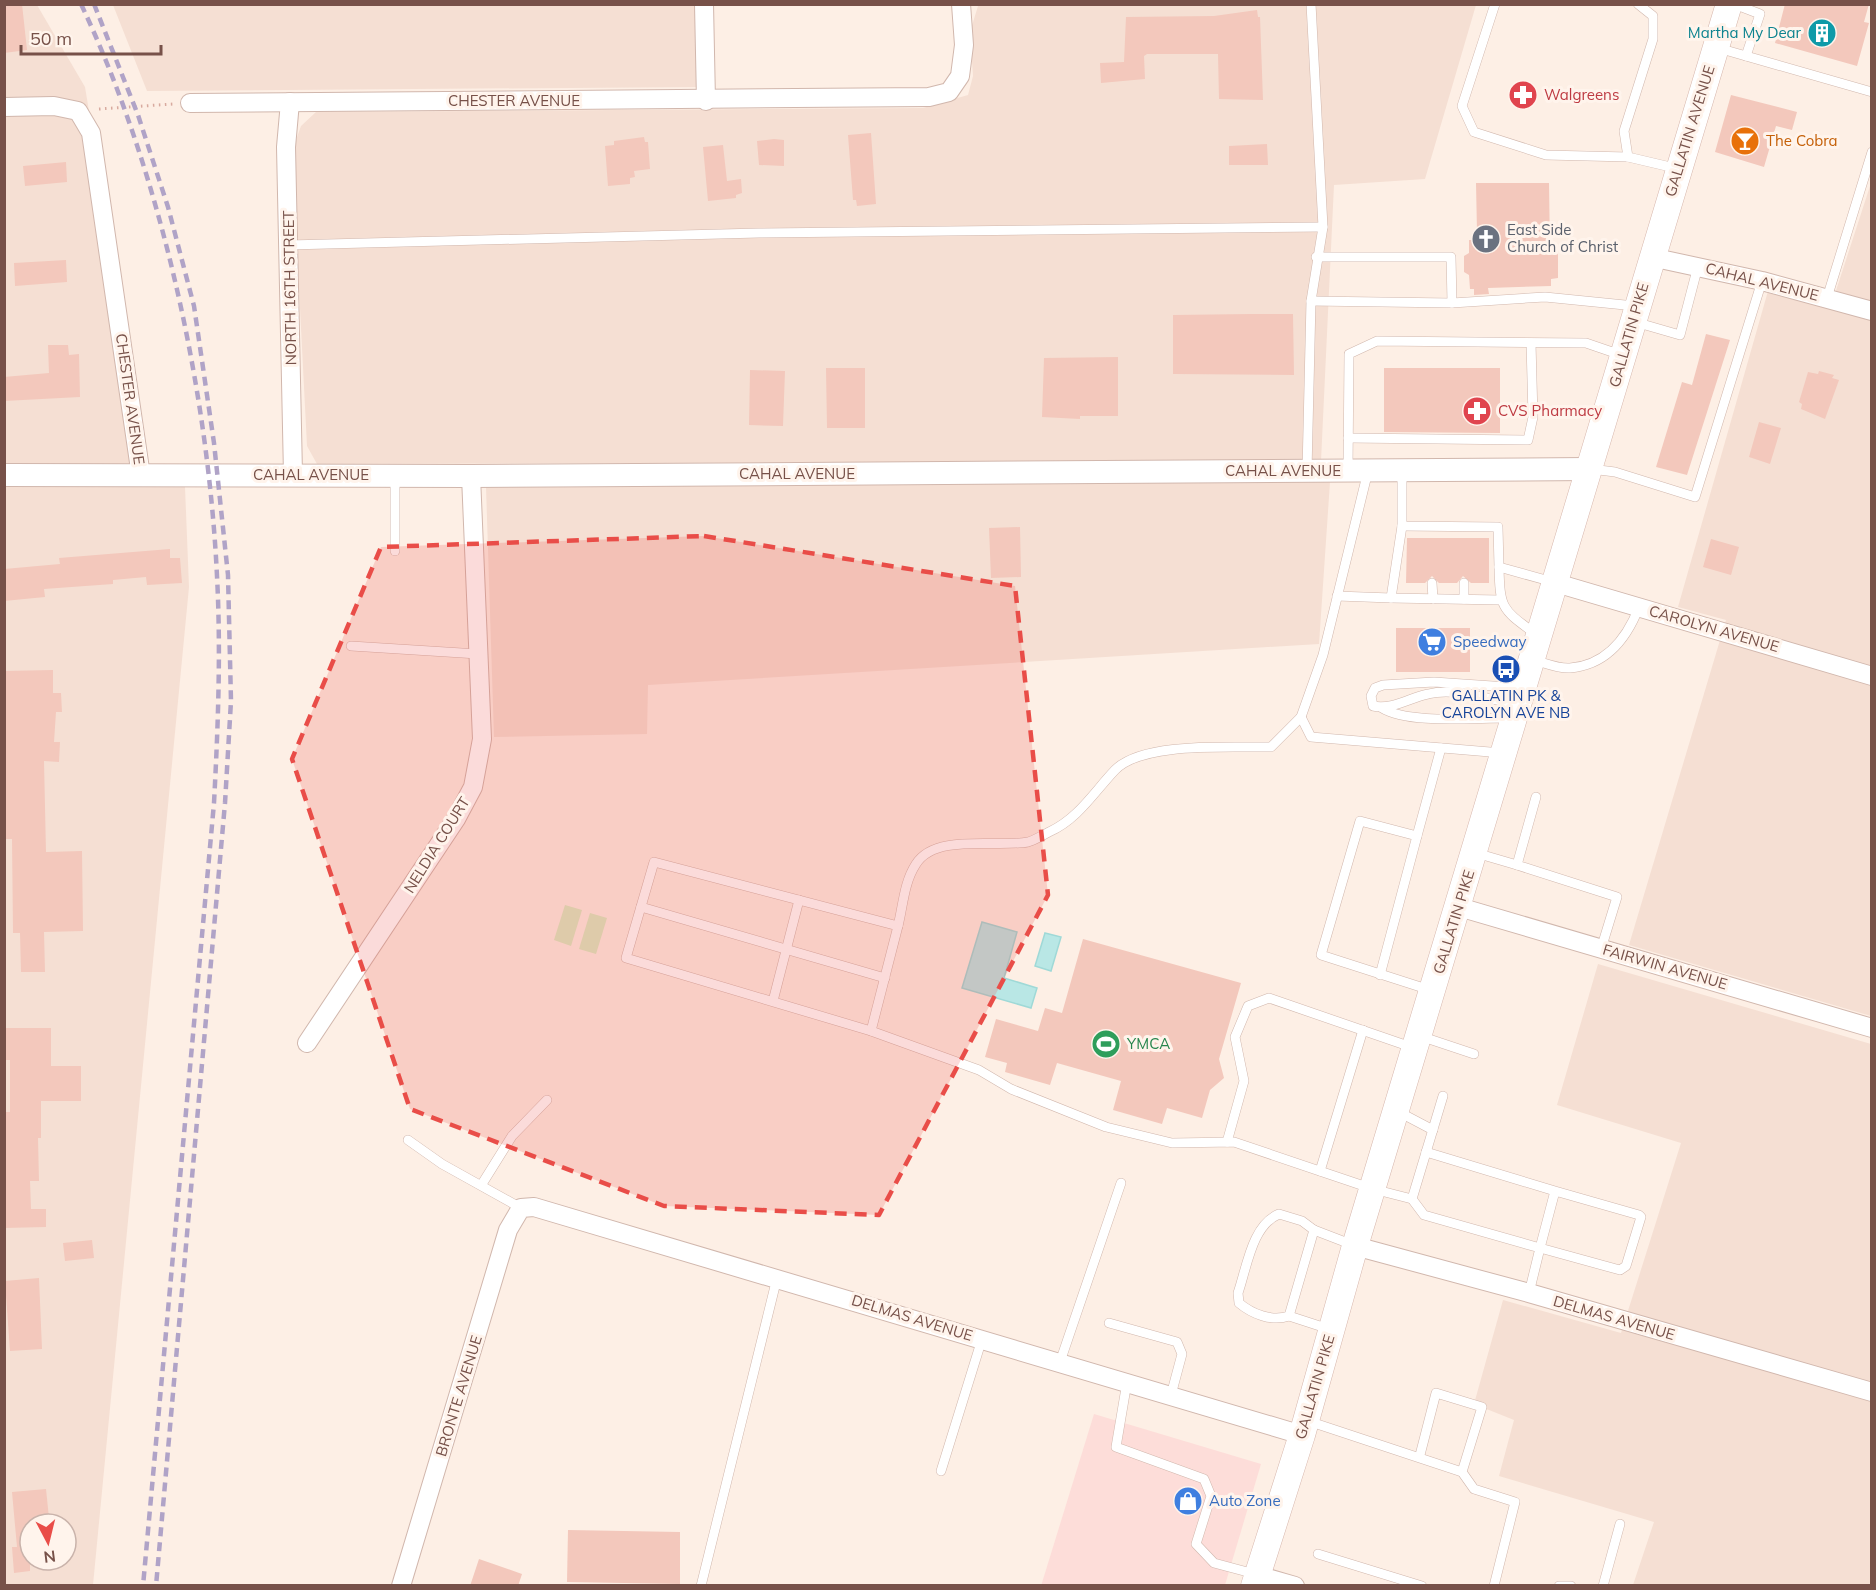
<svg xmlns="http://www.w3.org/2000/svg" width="1876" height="1590" viewBox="0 0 1876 1590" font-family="Mulish,sans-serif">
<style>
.residential{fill:#f5dfd3;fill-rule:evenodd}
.commercial{fill:#fdddd9}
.green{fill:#dbebc3}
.water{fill:#b9e7e5;stroke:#9fd9d7;stroke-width:1.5}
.building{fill:#f3c8bc}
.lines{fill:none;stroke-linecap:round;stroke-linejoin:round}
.service-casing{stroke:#d1b7ad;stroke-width:10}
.minor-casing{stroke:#d1b7ad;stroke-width:20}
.tertiary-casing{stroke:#d1b7ad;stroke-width:24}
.secondary-casing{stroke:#d7b7ad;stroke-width:27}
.path{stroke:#d8aa9f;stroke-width:3;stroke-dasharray:1.5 4.5;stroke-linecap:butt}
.service{stroke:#fff;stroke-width:9}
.minor{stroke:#fff;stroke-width:18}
.tertiary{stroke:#fff;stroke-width:22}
.secondary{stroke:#fff;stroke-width:26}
.rail{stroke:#b0a3c7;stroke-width:4.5;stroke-dasharray:9 6;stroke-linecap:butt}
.marked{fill:#e94d48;fill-opacity:0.2;stroke:#e94d48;stroke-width:4.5;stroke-dasharray:12 8;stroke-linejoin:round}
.labels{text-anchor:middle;stroke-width:6;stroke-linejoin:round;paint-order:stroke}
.culture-label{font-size:15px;fill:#0d838f;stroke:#fff4ec;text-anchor:end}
.health-label{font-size:15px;fill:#be3a42;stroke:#fff4ec;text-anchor:start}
.street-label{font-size:15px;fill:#775149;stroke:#fff4ec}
.food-label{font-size:15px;fill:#c56008;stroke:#fff4ec;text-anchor:start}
.worship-label{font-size:15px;fill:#5b616d;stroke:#fff4ec;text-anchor:start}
.shop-label{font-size:15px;fill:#366cbe;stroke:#fff4ec;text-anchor:start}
.transit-label{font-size:15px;fill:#164399;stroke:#fff4ec}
.leisure-label{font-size:15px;fill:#27864d;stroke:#fff4ec;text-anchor:start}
</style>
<rect width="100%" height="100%" fill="#fdefe5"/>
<g class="residential">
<path d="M1075 4 1476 5 1425 179 1334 185 1321 461 317 464 307 446 292 151 301 126 316 112 923 108 968 95 973 76 970 32 978 6Z"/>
<path d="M4 5H37L85 87 148 465H5Z"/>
<path d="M113 5H695L698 87 147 91Z"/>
<path d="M1871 183V1016L1629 945 1726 620 1678 607 1768 291 1831 306Z"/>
<path d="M1330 482 1319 644 648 685 647 734 494 737 486 487Z"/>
<path d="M4 487H185L189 587 93 1585H5ZM30 1524H66V1560H30Z"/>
<path d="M1598 964 1871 1044V1585H1633L1654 1522 1499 1476 1514 1420 1474 1404 1503 1300 1621 1333 1681 1143 1557 1105Z"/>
</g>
<path class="commercial" d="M1094 1414 1261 1464 1225 1585 1041 1586Z"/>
<g class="green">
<path d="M565 905 582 910 571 946 554 940Z"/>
<path d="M590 913 607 918 596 954 579 949Z"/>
</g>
<g class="water">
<path d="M982 922 1017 932 1004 978 1037 988 1031 1008 962 988Z"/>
<path d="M1045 933 1061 937 1051 971 1035 966Z"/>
</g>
<g class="building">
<path d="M4 4H22L27 50 4 53Z"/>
<path d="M1785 4H1869L1864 22 1869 23 1857 66 1775 43Z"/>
<path d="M1257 10 1258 17H1260L1263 100 1219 99 1218 54H1147L1144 56 1145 79 1101 83 1100 63 1124 62 1126 17 1214 16Z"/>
<path d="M1731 95 1797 112 1792 130 1776 126 1764 167 1715 152Z"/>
<path d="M871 133 876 204 857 206 856 200H853L848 135Z"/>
<path d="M644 137 645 142H648L650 169 634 171 635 177 630 178V184L608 186 605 146 614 145V141Z"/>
<path d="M774 139 784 140V166L759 165 757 141Z"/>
<path d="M1267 144 1268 165H1229V146Z"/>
<path d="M723 145 727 181 741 179 742 193 736 195V198L708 201 703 147Z"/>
<path d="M66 162 67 182 25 186 23 166Z"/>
<path d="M1476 183H1549L1550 250H1558V278L1551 279V286L1488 288 1489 294 1474 295V289H1470L1469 275 1464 272V256L1469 253V240H1474V232H1477Z"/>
<path d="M66 260 67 282 15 286 14 263Z"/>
<path d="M1251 314H1293L1294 375 1173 374V315Z"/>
<path d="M1706 334 1730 340 1687 475 1656 467 1682 382 1692 385Z"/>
<path d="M48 345H68L69 355 79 354 80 397 4 401V377L49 373Z"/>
<path d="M1118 357V416H1080V419L1042 417 1044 358Z"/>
<path d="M826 368H865V428H827Z"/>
<path d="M1384 368H1500V433L1384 432Z"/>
<path d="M750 370 785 371 783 426 749 425Z"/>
<path d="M1819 371 1834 375 1832 378 1839 380 1825 419 1801 409 1802 404 1799 402 1808 372 1818 374Z"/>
<path d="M1759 422 1781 428 1770 464 1749 457Z"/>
<path d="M1020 527 1021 577 991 578 989 528Z"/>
<path d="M1407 538H1489V583H1471L1463 576 1457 583H1439L1432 576 1425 583H1406Z"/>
<path d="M1711 539 1739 547 1731 575 1703 567Z"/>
<path d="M170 549V558H180L182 583 147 585 146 577 113 580V584L44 589 45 597 4 601V569L60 564 59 558Z"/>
<rect x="1396" y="628" width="74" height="44"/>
<path d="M53 670V693H61L62 712H56L54 742H60L59 762 44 761 46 852 82 851 83 931 44 932 45 972H21L20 933H13L12 839H4V671Z"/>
<path d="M1083 939 1241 983 1219 1059 1224 1078 1210 1090 1202 1118 1167 1108 1162 1124 1113 1110 1121 1081 1057 1063 1050 1085 1005 1072 1007 1063 985 1057 996 1019 1038 1031 1045 1008 1062 1013Z"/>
<path d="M4 1028H51V1066H81V1101H41V1138H38L39 1181H30L31 1209H46V1227L4 1228V1112H10V1060H4Z"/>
<path d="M92 1240 94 1258 65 1261 63 1243Z"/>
<path d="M39 1278 42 1349 10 1351 5 1281Z"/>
<path d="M46 1489 49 1518 30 1520V1571L14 1573 12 1547H17L12 1492Z"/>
<path d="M568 1530 680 1532V1584L567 1582Z"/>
<path d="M479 1559 522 1574 518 1586H470Z"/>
</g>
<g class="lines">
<g class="service-casing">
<g id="service">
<path d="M1495 4 1462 106 1474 132 1546 155 1628 157 1679 169"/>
<path d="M1734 4 1760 14 1746 56"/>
<path d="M1718 48 1872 92"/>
<path d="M1628 157 1624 131 1653 39V16L1638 4"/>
<path d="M289 245 759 233 1323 227"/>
<path d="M1316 257H1451L1452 303 1545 297 1635 306"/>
<path d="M1827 298 1872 152"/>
<path d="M1311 301 1452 303"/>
<path d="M1635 322 1680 335 1698 266"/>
<path d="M1348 438 1528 440 1533 417 1531 343"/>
<path d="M1591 469 1615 472 1695 497 1762 281"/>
<path d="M1402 470V526L1498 527 1499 567 1553 582"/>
<path d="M1307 471 1311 301 1323 227 1311 4"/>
<path d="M1348 471 1349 354 1377 341 1586 343 1621 355"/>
<path d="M1368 471 1323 655 1301 717 1271 747C1232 748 1143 741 1115 770 1094 792 1078 819 1049 832 1043 835 1035 840 1028 842 997 848 935 833 916 864 904 882 903 906 898 926L654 862 626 958 871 1031 979 1070 1011 1089 1106 1127 1172 1143 1234 1142 1373 1189 1412 1199"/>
<path d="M1402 526 1391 598 1500 600"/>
<path d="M395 551V477"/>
<path d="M1499 567C1500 610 1502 609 1537 635"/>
<path d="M1432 583 1433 599"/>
<path d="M1464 583V599"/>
<path d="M1337 596 1391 598"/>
<path d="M351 646 478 654"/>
<path d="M1534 660C1545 663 1559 669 1570 668 1607 665 1627 638 1639 607"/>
<path d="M1517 704C1489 700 1456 687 1428 694 1409 698 1392 710 1373 706L1371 696 1375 688 1383 685 1434 682 1522 688"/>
<path d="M1382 708C1409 725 1479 717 1513 718"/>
<path d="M1301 717 1311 737 1502 753"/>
<path d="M1536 797 1517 865 1617 897 1601 949"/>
<path d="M1476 853 1517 865"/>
<path d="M641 907 885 978"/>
<path d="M1380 975 1417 836"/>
<path d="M1430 990 1321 955 1360 821 1417 836 1441 748"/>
<path d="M773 1001 799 900"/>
<path d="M871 1031 898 926"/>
<path d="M1420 1036 1474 1054"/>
<path d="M1443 1096 1412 1199 1424 1215 1540 1248 1529 1293"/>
<path d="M1397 1111 1433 1130"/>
<path d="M408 1140 442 1164 521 1208"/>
<path d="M1227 1142 1244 1081 1235 1037 1248 1006 1269 998 1414 1048"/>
<path d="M1426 1152 1555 1191 1540 1248 1620 1270 1626 1266 1641 1217 1639 1215 1555 1191"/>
<path d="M1320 1171 1363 1030"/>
<path d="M482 1184 512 1136 547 1100"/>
<path d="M1279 1214 1302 1221 1314 1230 1289 1316C1272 1322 1252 1314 1239 1303L1238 1293C1247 1267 1252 1225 1279 1214Z"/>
<path d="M1314 1230 1353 1245"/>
<path d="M1289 1316 1329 1329"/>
<path d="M1109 1323 1177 1342 1182 1354 1171 1395"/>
<path d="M1060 1362 1121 1183"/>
<path d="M1127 1382 1116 1447 1204 1479 1211 1496 1196 1544 1214 1563 1255 1574"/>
<path d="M1308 1421 1462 1472"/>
<path d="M1420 1455 1436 1393 1482 1407 1462 1472 1474 1489 1515 1502 1494 1586"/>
<path d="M941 1471 982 1339"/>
<path d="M1318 1554 1422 1586"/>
<path d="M701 1586 777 1278"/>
<path d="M1559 1586H1571"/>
<path d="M1603 1586 1620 1524"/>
</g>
</g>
<g class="minor-casing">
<g id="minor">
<path d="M704 4 706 101"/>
<path d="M290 102 286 147 293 474"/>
<path d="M190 103 929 97 949 92 960 76 964 45 961 4"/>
<path d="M4 107 54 106 78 111 91 133 141 476"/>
<path d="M1651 257 1762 281 1872 311"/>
<path d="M1556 583 1872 676"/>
<path d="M1459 907 1872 1028"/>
<path d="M307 1043 456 819 473 787 482 739 471 476"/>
<path d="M1355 1246 1529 1293 1872 1392"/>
<path d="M1257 1575 1295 1586"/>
<path d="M401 1586 508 1230 521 1208 534 1207 1302 1435"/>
</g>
</g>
<g class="tertiary-casing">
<path id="tertiary" d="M4 475 471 476 1589 469"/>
</g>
<g class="secondary-casing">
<path id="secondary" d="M1254 1586 1302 1435 1355 1246 1729 4"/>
</g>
<path class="path" d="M99 109 173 104"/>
<use href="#service" class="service"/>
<use href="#minor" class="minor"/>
<use href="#tertiary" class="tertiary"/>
<use href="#secondary" class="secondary"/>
<g class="rail">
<path d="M81 4C161 173 208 390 217 576 221 652 218 727 214 803L143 1586"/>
<path d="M94 4 138 115 168 207 194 306 214 443 228 575 231 701 225 803 156 1586"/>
</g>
</g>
<path class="marked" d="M704 536 1015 586 1048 895 879 1215 664 1206 410 1109 292 759 381 547Z"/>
<defs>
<g id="building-disc" transform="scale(1.5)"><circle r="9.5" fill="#0f9aa8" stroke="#fff4ec"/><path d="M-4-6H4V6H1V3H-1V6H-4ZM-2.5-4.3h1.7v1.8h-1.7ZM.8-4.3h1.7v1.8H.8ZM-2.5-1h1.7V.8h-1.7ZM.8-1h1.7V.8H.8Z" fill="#fff"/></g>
<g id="pharmacy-disc" transform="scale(1.5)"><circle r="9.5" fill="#e0444e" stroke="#fff4ec"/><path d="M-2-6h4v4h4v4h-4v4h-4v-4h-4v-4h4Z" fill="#fff"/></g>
<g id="bar-disc" transform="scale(1.5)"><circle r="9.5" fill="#e8710a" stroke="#fff4ec"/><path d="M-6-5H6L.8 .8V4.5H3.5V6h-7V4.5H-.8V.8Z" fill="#fff"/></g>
<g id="church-disc" transform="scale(1.5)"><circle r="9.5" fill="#6b7280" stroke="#fff4ec"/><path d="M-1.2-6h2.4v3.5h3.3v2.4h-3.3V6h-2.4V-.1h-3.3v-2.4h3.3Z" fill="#fff"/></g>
<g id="supermarket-disc" transform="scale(1.5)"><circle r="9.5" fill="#3f7fe0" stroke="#fff4ec"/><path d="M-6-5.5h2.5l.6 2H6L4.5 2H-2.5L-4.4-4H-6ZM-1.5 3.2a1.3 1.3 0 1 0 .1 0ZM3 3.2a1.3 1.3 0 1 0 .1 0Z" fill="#fff"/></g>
<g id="bus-disc" transform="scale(1.5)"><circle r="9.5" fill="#1a4fb4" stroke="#fff4ec"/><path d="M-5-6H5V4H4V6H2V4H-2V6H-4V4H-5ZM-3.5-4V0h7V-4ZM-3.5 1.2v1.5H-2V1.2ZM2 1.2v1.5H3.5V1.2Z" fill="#fff"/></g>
<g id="stadium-disc" transform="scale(1.5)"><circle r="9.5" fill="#2e9e5b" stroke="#fff4ec"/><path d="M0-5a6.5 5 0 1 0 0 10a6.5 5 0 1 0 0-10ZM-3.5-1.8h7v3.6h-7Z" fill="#fff"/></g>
<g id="shop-disc" transform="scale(1.5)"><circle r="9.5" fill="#3f7fe0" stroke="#fff4ec"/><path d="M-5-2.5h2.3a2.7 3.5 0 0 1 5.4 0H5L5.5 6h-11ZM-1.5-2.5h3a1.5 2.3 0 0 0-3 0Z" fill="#fff"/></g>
</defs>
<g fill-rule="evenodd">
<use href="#building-disc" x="1822" y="33"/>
<use href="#pharmacy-disc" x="1523" y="95"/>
<use href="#bar-disc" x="1745" y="141"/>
<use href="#church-disc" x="1486" y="239"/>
<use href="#pharmacy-disc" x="1477" y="411"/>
<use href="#supermarket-disc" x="1432" y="642"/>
<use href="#bus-disc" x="1506" y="669"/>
<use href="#stadium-disc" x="1106" y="1044"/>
<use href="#shop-disc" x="1188" y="1501"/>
</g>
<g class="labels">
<g class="culture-label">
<text x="1801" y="38">Martha My Dear</text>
</g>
<g class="health-label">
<text x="1544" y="100">Walgreens</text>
<text x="1498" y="416">CVS Pharmacy</text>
</g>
<g class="street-label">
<text x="514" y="106">CHESTER AVENUE</text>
<text transform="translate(1690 131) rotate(-73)" y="5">GALLATIN AVENUE</text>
<text transform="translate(1762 282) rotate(14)" y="5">CAHAL AVENUE</text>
<text transform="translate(290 288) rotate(-91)" y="5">NORTH 16TH STREET</text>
<text transform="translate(1629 335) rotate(-74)" y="5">GALLATIN PIKE</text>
<text transform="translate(130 399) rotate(82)" y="5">CHESTER AVENUE</text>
<text x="1283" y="476">CAHAL AVENUE</text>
<text x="797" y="479">CAHAL AVENUE</text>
<text x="311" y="480">CAHAL AVENUE</text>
<text transform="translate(1714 629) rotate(16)" y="5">CAROLYN AVENUE</text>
<text transform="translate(437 845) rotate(-58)" y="5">NELDIA COURT</text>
<text transform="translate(1454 922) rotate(-73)" y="5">GALLATIN PIKE</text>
<text transform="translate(1665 967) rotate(16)" y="5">FAIRWIN AVENUE</text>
<text transform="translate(912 1318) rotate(17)" y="5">DELMAS AVENUE</text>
<text transform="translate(1614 1318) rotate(16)" y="5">DELMAS AVENUE</text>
<text transform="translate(1315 1387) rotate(-74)" y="5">GALLATIN PIKE</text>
<text transform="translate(459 1396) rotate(-73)" y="5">BRONTE AVENUE</text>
</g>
<g class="food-label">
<text x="1766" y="146">The Cobra</text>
</g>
<g class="worship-label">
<text x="1507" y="235">East Side<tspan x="1507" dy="17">Church of Christ</tspan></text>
</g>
<g class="shop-label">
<text x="1453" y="647">Speedway</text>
<text x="1209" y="1506">Auto Zone</text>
</g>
<g class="transit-label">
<text x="1506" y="701">GALLATIN PK &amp;<tspan x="1506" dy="17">CAROLYN AVE NB</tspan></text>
</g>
<g class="leisure-label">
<text x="1127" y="1049">YMCA</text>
</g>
</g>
<rect width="1876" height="1590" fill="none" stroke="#775149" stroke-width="12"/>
<g transform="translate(48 1542) rotate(173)"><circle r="28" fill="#fff4ec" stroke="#c9b3ab" stroke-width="1.5"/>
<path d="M0-4.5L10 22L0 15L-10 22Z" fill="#e94d48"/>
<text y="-9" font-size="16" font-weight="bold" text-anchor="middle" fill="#775149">N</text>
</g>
<path d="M21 45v9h140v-9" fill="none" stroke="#775149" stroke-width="3"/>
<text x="30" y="45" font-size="18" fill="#775149" stroke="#fff4ec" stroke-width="4.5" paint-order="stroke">50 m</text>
</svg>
